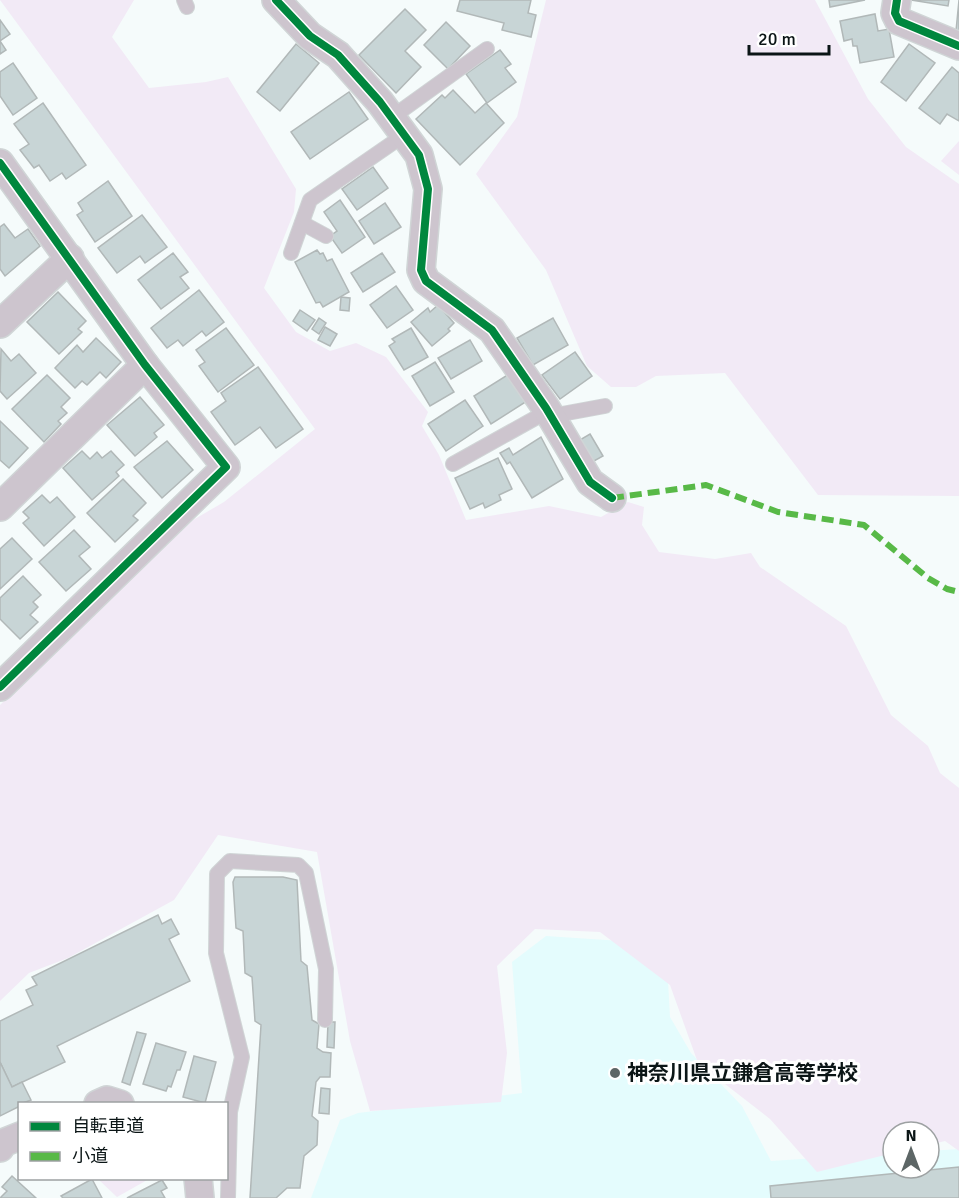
<svg xmlns="http://www.w3.org/2000/svg" width="959" height="1198" viewBox="0 0 959 1198" font-family="Signika,'Noto Sans JP',sans-serif">
<style>
.built{fill:#e4fcfd}
.green{fill:#f2eaf6}
.building{fill:#c8d5d6;stroke:#b1b8b8;stroke-width:1.5}
.lines{fill:none;stroke-linecap:round;stroke-linejoin:round}
.lane-casing{stroke:#d0d5d6;stroke-width:16}
.street-casing{stroke:#d0d5d6;stroke-width:30}
.lane{stroke:#cdc5ce;stroke-width:14}
.street{stroke:#cdc5ce;stroke-width:27}
.quiet{stroke:#58b947;stroke-width:6;stroke-dasharray:12 6;stroke-linecap:butt}
.cycleway-casing{stroke:#fff;stroke-width:11}
.cycleway{stroke:#00873e;stroke-width:8}
.poi-dot{fill:#5d6666;stroke:#fff;stroke-width:2}
.labels{text-anchor:middle;stroke-width:6;stroke-linejoin:round;paint-order:stroke}
.poi-label{font-size:21px;font-weight:bold;fill:#0b1516;stroke:#fff;text-anchor:start}
</style>
<rect width="100%" height="100%" fill="#f5fbfb"/>
<path class="built" d="M546 936 666 944 670 1017 691 1053 742 1106 771 1161 893 1153V1168H929V1151L959 1149V1198H311L340 1120 358 1113 522 1093 512 962Z"/>
<g class="green">
<path d="M0 0H134L112 37 149 88 206 82 228 77 296 189 294 212 264 288 296 332 330 351 356 343 386 357 428 412 422 426 439 455 466 520 549 506 601 517 628 502 644 507 642 525 659 552 715 559 751 553 760 567 846 626 891 715 928 746 940 773 959 788V1151L945 1141 929 1145V1132H893V1153L817 1172 770 1119 698 1063 670 985 600 932 535 929 497 966 507 1053 501 1102 370 1111 350 1041 317 852 218 835 174 900 68 958 29 973 0 1001V705L193 520 224 502 315 429Z"/>
<path d="M546 0H815L868 99 906 147 959 184V496L818 495 725 373 656 376 636 387H611L587 366 546 270 476 174 517 117Z"/>
<path d="M959 141V175L941 161Z"/>
<path d="M98 1179H149L117 1197Z"/>
</g>
<g class="building">
<path d="M460 0H531L528 13 536 15 531 37 502 30 504 23 457 11Z"/>
<path d="M829 0H865L830 7Z"/>
<path d="M911 0H949L948 6Z"/>
<path d="M959 0V31H956Z"/>
<path d="M405 9 426 30 405 51 421 67 396 93 359 55Z"/>
<path d="M875 14 878 31 889 29 894 57 860 63 857 46H853L852 39 844 41 840 21Z"/>
<path d="M0 20 10 34 0 41 6 50 0 54Z"/>
<path d="M446 22 470 46 448 69 424 45Z"/>
<path d="M296 44 319 63 280 111 257 92Z"/>
<path d="M909 44 935 63 906 101 881 82Z"/>
<path d="M500 50 511 64 505 68 516 82 487 103 466 74Z"/>
<path d="M13 63 37 98 13 115 0 96V72Z"/>
<path d="M952 67 959 73V121L947 114 940 124 919 108Z"/>
<path d="M453 90 475 113 486 103 504 123 460 165 416 119 442 95 445 98Z"/>
<path d="M349 92 368 119 310 159 291 132Z"/>
<path d="M43 103 86 165 66 179 62 173 50 181 39 165 34 168 20 150 29 144 14 124Z"/>
<path d="M373 167 388 188 357 210 342 189Z"/>
<path d="M108 181 132 216 95 242 77 215 83 211 78 203Z"/>
<path d="M340 200 365 237 342 253 330 236 337 231 324 212Z"/>
<path d="M385 203 401 227 374 244 359 221Z"/>
<path d="M142 215 167 247 145 263 140 256 117 273 98 248Z"/>
<path d="M4 224 15 238 28 229 40 246 5 276 0 269V227Z"/>
<path d="M317 250 320 254 323 253 327 261 332 259 349 292 323 307 320 302 316 303 295 262Z"/>
<path d="M173 253 188 272 180 277 189 288 161 309 138 280Z"/>
<path d="M382 253 395 272 363 292 351 273Z"/>
<path d="M396 286 413 310 387 328 370 305Z"/>
<path d="M199 290 224 322 206 336 202 331 183 346 178 340 167 348 151 328Z"/>
<path d="M58 292 86 321 78 329 82 332 59 354 27 322Z"/>
<path d="M341 297 350 298 349 311 340 310Z"/>
<path d="M438 305 454 323 448 329 450 331 432 346 411 322 428 308 430 312Z"/>
<path d="M300 310 315 320 307 331 293 321Z"/>
<path d="M319 318 326 323 319 334 312 329Z"/>
<path d="M553 318 568 345 533 365 517 338Z"/>
<path d="M325 327 337 334 330 346 318 340Z"/>
<path d="M226 328 254 365 218 392 199 366 205 362 196 350Z"/>
<path d="M411 328 428 357 404 370 389 346 395 342 392 339Z"/>
<path d="M96 338 121 362 106 378 100 372 87 385 82 381 75 388 55 368 77 345 83 352Z"/>
<path d="M470 340 482 361 451 379 438 358Z"/>
<path d="M1 349 11 361 19 354 36 373 7 399 0 391Z"/>
<path d="M575 352 592 376 560 399 542 375Z"/>
<path d="M435 362 454 392 430 406 412 376Z"/>
<path d="M258 367 303 429 276 448 260 427 235 445 211 412 226 401 221 393Z"/>
<path d="M509 374 527 401 491 424 474 396Z"/>
<path d="M47 375 70 398 61 407 67 413 58 421 61 424 44 442 12 409Z"/>
<path d="M140 397 164 425 154 433 157 437 135 456 107 425Z"/>
<path d="M465 400 483 426 446 451 428 424Z"/>
<path d="M0 421 28 448 9 468 0 460Z"/>
<path d="M590 434 603 456 585 466 573 444Z"/>
<path d="M541 437 563 479 532 498 510 462 507 464 500 453 509 448 513 455Z"/>
<path d="M167 441 193 470 162 498 134 467Z"/>
<path d="M82 451 90 459 97 452 102 458 111 451 124 465 116 472 119 476 92 500 63 468Z"/>
<path d="M498 458 512 489 499 495 501 500 485 508 483 503 470 509 455 478Z"/>
<path d="M123 479 146 503 133 516 138 520 115 542 87 513Z"/>
<path d="M42 495 50 503 57 497 75 517 44 546 23 523 29 518 23 512Z"/>
<path d="M74 530 90 547 79 556 91 569 66 591 39 562Z"/>
<path d="M12 538 32 559 0 589V549Z"/>
<path d="M23 576 41 595 33 602 38 607 30 615 38 622 20 639 0 619V598Z"/>
<path d="M235 877H283L297 880 301 961 307 966 312 1020 319 1024 317 1048 323 1052 331 1053 330 1077H320L316 1082 312 1116 318 1121 317 1145 304 1156 300 1188H287L276 1198H250L261 1025 255 1021 252 977 245 973 243 931 236 928 233 882Z"/>
<path d="M158 915 162 924 171 919 179 934 169 939 190 981 57 1046 65 1062 12 1087 0 1062V1021L33 1005 26 990 37 985 32 977Z"/>
<path d="M328 1022H335L334 1048 327 1047Z"/>
<path d="M137 1032 146 1034 130 1085 122 1082Z"/>
<path d="M156 1043 186 1052 180 1070H177L171 1087 168 1086 166 1091 143 1084Z"/>
<path d="M194 1056 216 1062 205 1103 183 1097Z"/>
<path d="M0 1062 12 1087 22 1082 31 1100 20 1104V1106L0 1116Z"/>
<path d="M321 1088 330 1089 329 1114 319 1113Z"/>
<path d="M959 1167V1198H771L770 1186Z"/>
<path d="M12 1176 36 1198H0L7 1191 2 1187Z"/>
<path d="M92 1179 102 1198H63L61 1196Z"/>
<path d="M162 1180 167 1188 161 1191 165 1198H127Z"/>
</g>
<g class="lines">
<g class="lane-casing">
<g id="lane">
<path d="M184 0 187 7"/>
<path d="M391 118 487 49"/>
<path d="M302 223 326 236"/>
<path d="M291 253 310 200 404 135"/>
<path d="M551 416 605 406"/>
<path d="M453 464 548 411"/>
<path d="M228 1198 230 1112 242 1057 216 953 217 874 230 861 298 865 306 873 326 969 325 1020"/>
</g>
</g>
<g class="street-casing">
<g id="street">
<path d="M276 0 310 36 338 55 380 102 419 155 428 189 421 270 426 281 492 330 546 408 590 482 612 498"/>
<path d="M897 0 895 13 899 21 959 46"/>
<path d="M0 163 145 365 226 467 0 687"/>
<path d="M0 324 70 258"/>
<path d="M0 507 145 365"/>
<path d="M98 1104 107 1100 120 1104"/>
<path d="M0 1148 3 1143 20 1136"/>
<path d="M198 1178 200 1198"/>
</g>
</g>
<use href="#lane" class="lane"/>
<use href="#street" class="street"/>
<path class="quiet" d="M612 498 706 485 778 512 864 525 928 578 947 589 959 592"/>
<g class="cycleway-casing">
<g id="cycleway">
<path d="M276 0 310 36 338 55 380 102 419 155 428 189 421 270 426 281 492 330 546 408 590 482 612 498"/>
<path d="M897 0 895 13 899 21 959 46"/>
<path d="M0 163 145 365 226 467 0 687"/>
</g>
</g>
<use href="#cycleway" class="cycleway"/>
</g>
<circle class="poi-dot" cx="615" cy="1073" r="6"/>
<g class="labels">
<g class="poi-label">
<text x="627" y="1080">神奈川県立鎌倉高等学校</text>
</g>
</g>
<rect x="18" y="1102" width="210" height="78" fill="#ffffff" stroke="#9da1a2" stroke-width="1.5"/>
<rect x="30" y="1122" width="30" height="9" fill="#00873e" stroke="#9da1a2" stroke-width="1.5"/>
<text x="72" y="1132" font-size="18" fill="#0b1516">自転車道</text>
<rect x="30" y="1152" width="30" height="9" fill="#58b947" stroke="#9da1a2" stroke-width="1.5"/>
<text x="72" y="1162" font-size="18" fill="#0b1516">小道</text>
<g transform="translate(911 1150)"><circle r="28" fill="#ffffff" stroke="#9da1a2" stroke-width="1.5"/>
<path d="M0-4.5L10 22L0 15L-10 22Z" fill="#5d6666"/>
<text y="-9" font-size="16" font-weight="bold" text-anchor="middle" fill="#0b1516">N</text>
</g>
<path d="M749 45v9h80v-9" fill="none" stroke="#0b1516" stroke-width="3"/>
<text x="758" y="45" font-size="18" fill="#0b1516" stroke="#ffffff" stroke-width="4.5" paint-order="stroke">20 m</text>
</svg>
